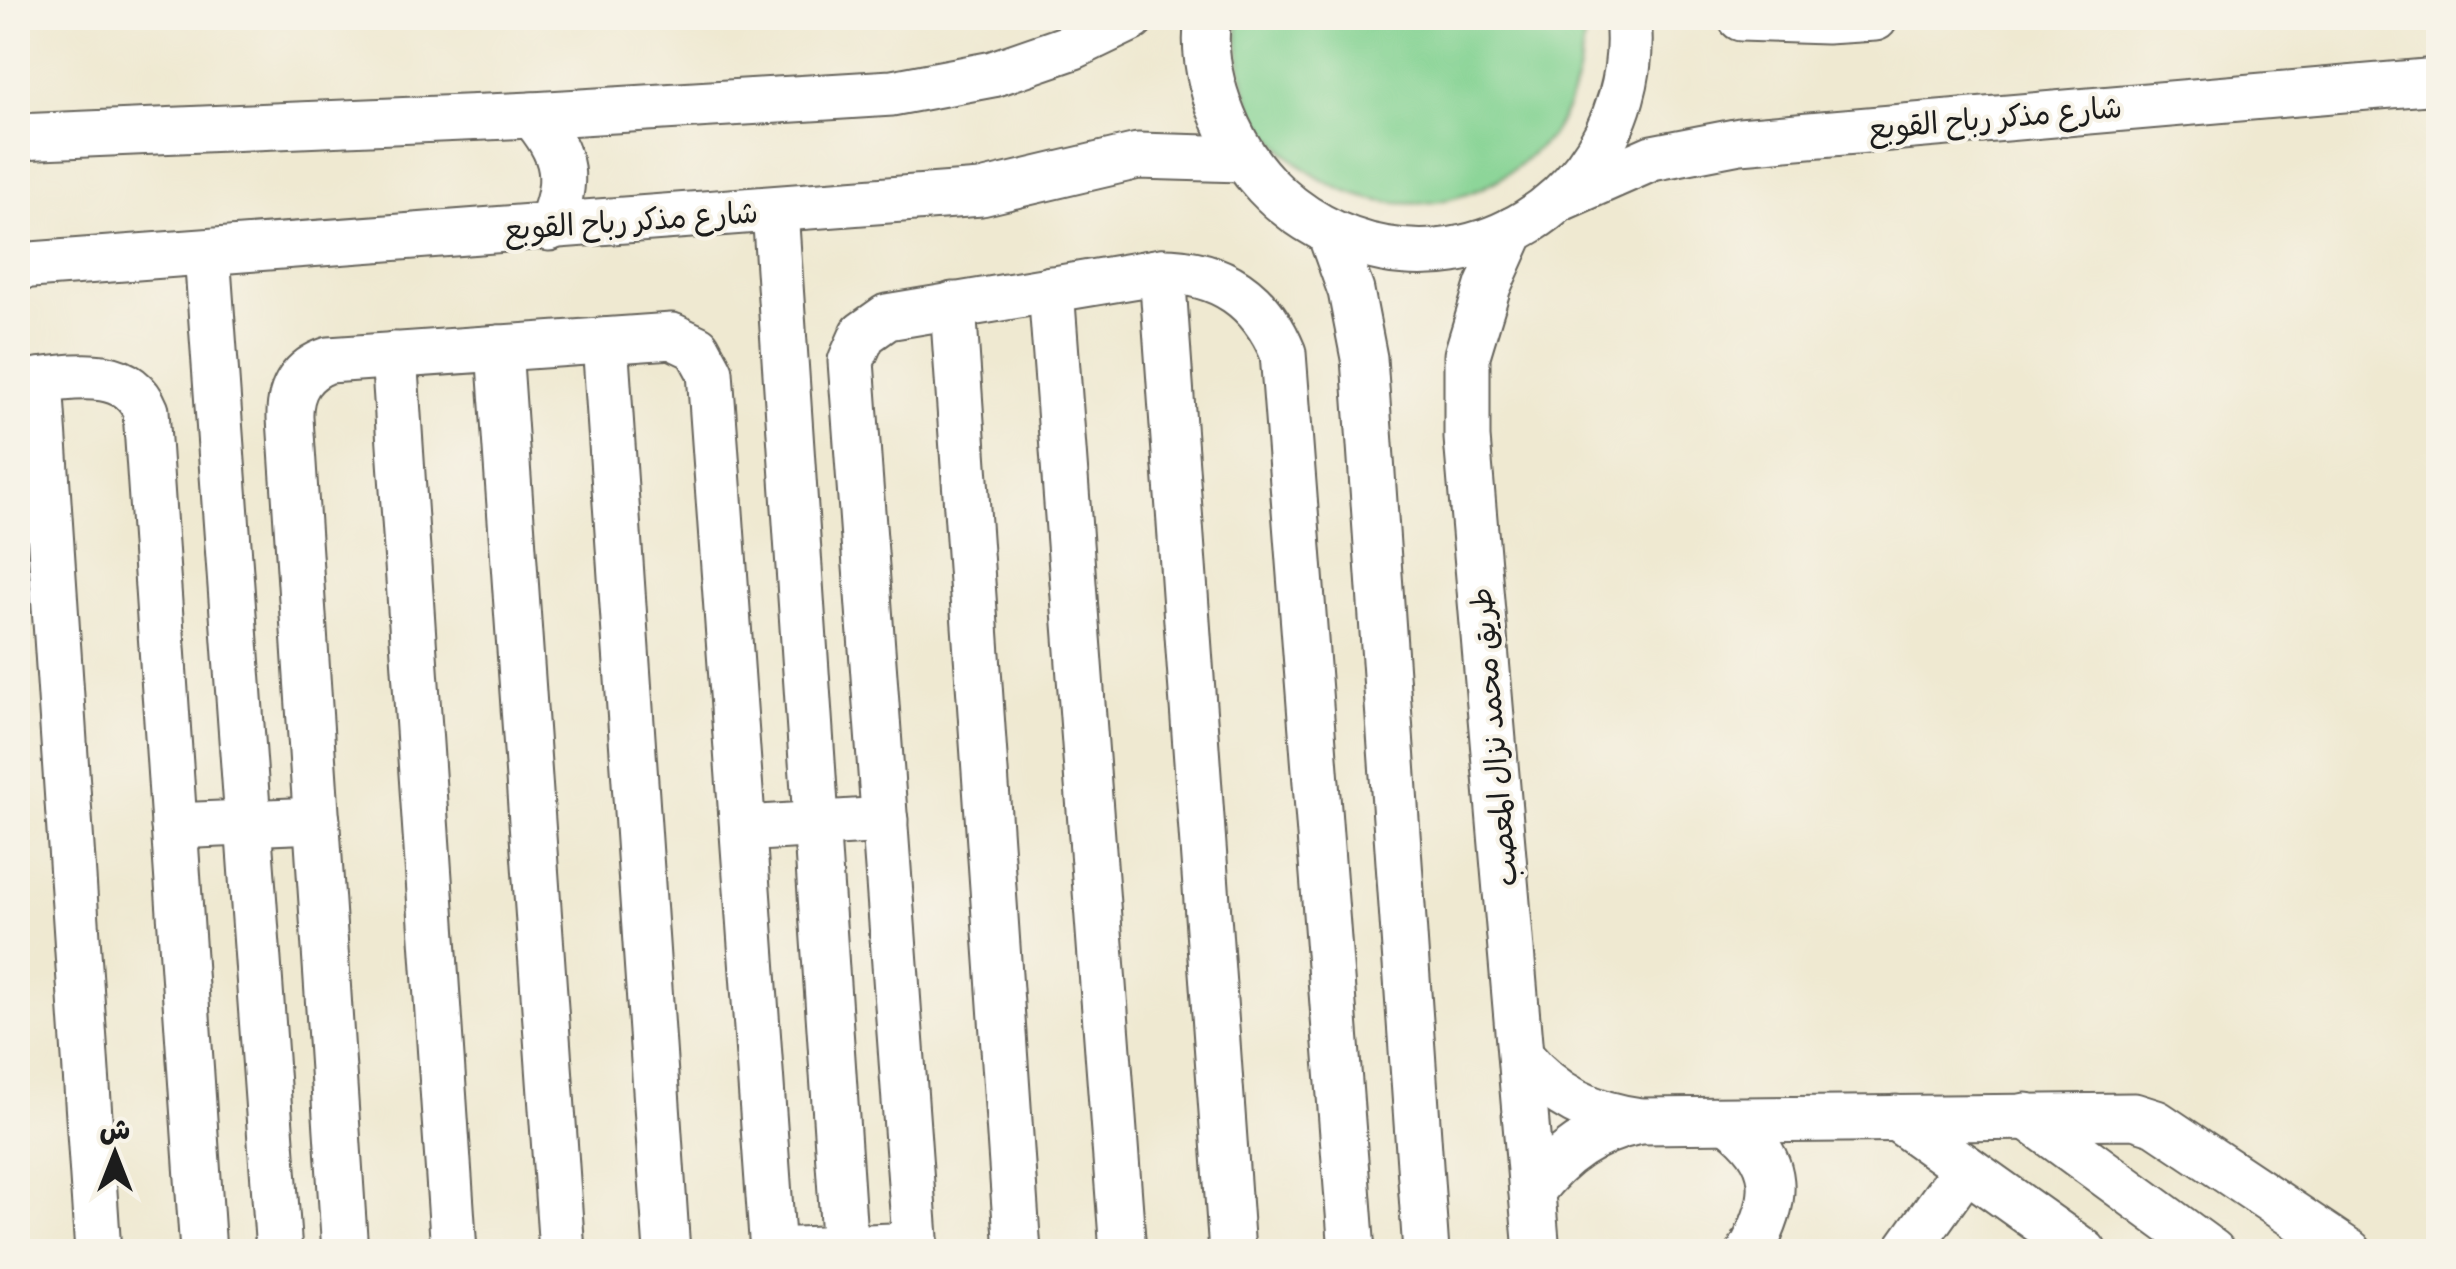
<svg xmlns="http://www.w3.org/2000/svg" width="2456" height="1269" viewBox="0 0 2456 1269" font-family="'Patrick Hand','Playpen Sans Arabic',sans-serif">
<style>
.green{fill:#82d291;stroke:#4f7756;stroke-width:2.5}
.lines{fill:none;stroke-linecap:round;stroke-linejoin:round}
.minor-casing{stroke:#66645b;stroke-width:49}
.minor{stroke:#fff;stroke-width:45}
.labels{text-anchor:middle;stroke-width:8;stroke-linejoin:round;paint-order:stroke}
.street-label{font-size:30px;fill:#1c1c1c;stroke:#f7f3e8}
</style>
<rect width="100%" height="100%" fill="#f7f3e8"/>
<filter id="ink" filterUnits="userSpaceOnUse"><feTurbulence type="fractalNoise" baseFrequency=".01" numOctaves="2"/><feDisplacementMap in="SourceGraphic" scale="20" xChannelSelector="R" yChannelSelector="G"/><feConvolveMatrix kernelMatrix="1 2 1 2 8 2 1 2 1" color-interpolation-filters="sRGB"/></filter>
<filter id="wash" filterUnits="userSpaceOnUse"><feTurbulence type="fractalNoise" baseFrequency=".0048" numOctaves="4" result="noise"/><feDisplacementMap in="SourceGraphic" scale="40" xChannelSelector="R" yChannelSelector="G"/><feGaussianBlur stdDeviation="2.25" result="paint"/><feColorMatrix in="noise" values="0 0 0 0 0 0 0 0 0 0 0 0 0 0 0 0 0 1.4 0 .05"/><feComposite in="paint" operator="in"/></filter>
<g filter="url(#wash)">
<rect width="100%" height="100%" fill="#efe9d1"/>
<path class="green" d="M1237 18H1584L1586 24C1581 63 1576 99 1553 133 1548 141 1538 148 1531 154 1450 233 1322 215 1260 121 1240 90 1238 53 1237 18Z"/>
</g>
<g filter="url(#ink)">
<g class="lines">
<g class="minor-casing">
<g id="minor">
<path d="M1208 18C1202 55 1213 95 1228 128 1266 213 1360 265 1453 250 1563 232 1640 126 1628 18"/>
<path d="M1741 18 1826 21 1875 18"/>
<path d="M532 115C566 154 570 181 549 228"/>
<path d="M18 137 532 115 892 93 993 74 1074 46 1132 18"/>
<path d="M1561 198 1652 158 1740 141 2438 81"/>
<path d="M775 210 845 1252"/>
<path d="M1513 230 1488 286 1467 355V438L1537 1252"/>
<path d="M1330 233 1351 291 1364 358 1426 1252"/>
<path d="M207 253 279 1252"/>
<path d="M18 266 981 193 1138 156 1242 159"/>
<path d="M1162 271 1232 1252"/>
<path d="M1051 289 1123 1252"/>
<path d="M953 305 1018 1252"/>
<path d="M605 341 667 1252"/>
<path d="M499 348 562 1252"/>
<path d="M394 355 454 1252"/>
<path d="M40 381 98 1252"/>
<path d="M18 383C62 380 125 360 146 411L203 1252"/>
<path d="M174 826 317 820"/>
<path d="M743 829 885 820"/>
<path d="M1522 1058C1554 1096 1591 1115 1641 1121L2134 1116 2156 1123 2349 1252"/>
<path d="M2026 1116 2212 1252"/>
<path d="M1896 1118 2084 1252"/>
<path d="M1731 1122C1783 1161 1779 1199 1750 1252"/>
<path d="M1532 1191C1560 1154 1593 1131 1639 1121"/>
<path d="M773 1251 916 1245"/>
<path d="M345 1252 290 418C289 389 302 369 329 360L672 336 697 348 710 372 773 1252"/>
<path d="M916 1252 851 361 863 334 887 317 1162 271C1221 271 1261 299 1283 353L1352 1252"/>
<path d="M1906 1252 1966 1168"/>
</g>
</g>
<use href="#minor" class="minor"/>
</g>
</g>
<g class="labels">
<g class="street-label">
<text transform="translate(1995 118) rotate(-5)" y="10">شارع مذكر رباح القوبع</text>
<text transform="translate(631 221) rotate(-4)" y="10">شارع مذكر رباح القوبع</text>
<text transform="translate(1494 737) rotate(-95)" y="10">طريق محمد نزال المعصب</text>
</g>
</g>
<rect width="2456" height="1269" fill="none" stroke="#f7f3e8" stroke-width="60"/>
<g transform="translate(115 1154)" stroke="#f7f3e8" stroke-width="8" paint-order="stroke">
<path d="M0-8L18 38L0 25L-18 38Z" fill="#1c1c1c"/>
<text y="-15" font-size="28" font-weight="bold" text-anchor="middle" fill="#1c1c1c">ش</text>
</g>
</svg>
